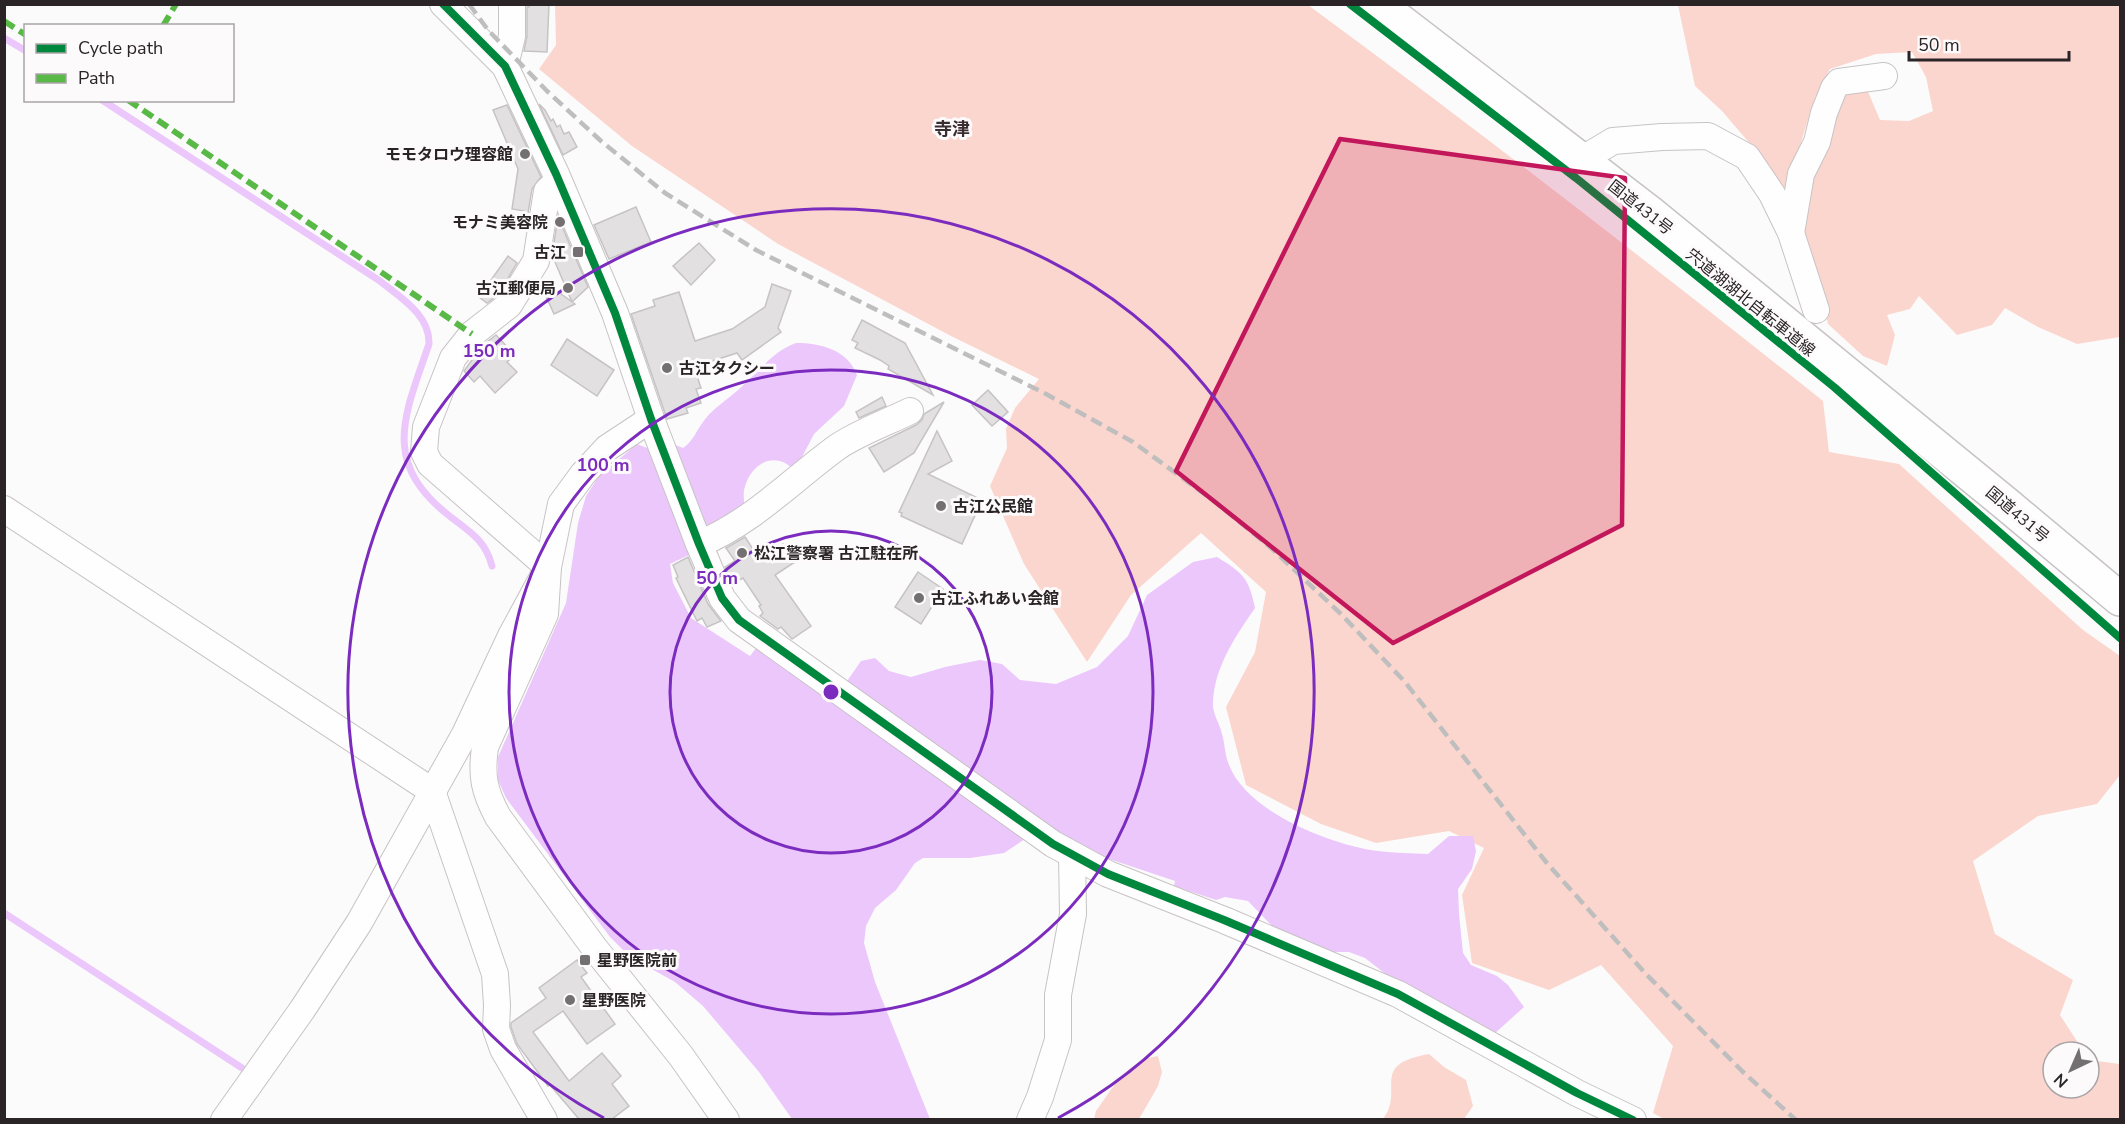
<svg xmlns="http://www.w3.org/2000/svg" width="2125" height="1124" viewBox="0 0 2125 1124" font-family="'Nunito Sans','Noto Sans JP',sans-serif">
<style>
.green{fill:#fbd6ce}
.water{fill:#ebc7fc}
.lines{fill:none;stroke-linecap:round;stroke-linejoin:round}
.stream{stroke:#ebc7fc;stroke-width:7}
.building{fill:#e3e0e2;stroke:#c6c3c5;stroke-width:1.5}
.minor-casing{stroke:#c7c3c4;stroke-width:28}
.highway-casing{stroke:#c7c3c4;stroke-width:36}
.minor{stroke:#fffefe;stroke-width:26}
.highway{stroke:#fffefe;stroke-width:33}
.rail{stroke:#bfbebe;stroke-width:4.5;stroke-dasharray:12 6;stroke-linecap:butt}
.quiet{stroke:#58b947;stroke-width:6;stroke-dasharray:12 6;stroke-linecap:butt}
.cycleway-casing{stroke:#fdfafb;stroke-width:11}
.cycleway{stroke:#00873e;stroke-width:8}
.marked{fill:#c2185b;fill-opacity:0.2;stroke:#c2185b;stroke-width:4.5;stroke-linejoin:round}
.ring{fill:none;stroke:#7b2cbf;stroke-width:3}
.poi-dot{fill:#746f71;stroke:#fdfafb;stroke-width:2}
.labels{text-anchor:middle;stroke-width:6;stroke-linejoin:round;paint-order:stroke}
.poi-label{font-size:16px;font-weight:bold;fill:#2a2426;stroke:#fdfafb;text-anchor:start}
.street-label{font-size:16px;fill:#2a2426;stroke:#fdfafb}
.neighbourhood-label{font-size:18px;font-weight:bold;fill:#3a2d32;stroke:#fdfafb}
.centre{fill:#7b2cbf;stroke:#fdfafb;stroke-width:3}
.ring-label{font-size:18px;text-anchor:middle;font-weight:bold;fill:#7b2cbf;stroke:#fdfafb;stroke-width:6;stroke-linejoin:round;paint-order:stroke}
</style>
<rect width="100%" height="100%" fill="#fcfbfb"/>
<g class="green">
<path d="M555 5H1308C1482 133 1653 266 1823 401L1829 452 1899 464 2083 630 2120 656V775L2097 804 2038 816 1973 861 1995 934 2073 980 2060 1015 2084 1052H2053V1088H2089V1060L2120 1064V1119L1666 1120 1653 1113 1673 1046 1601 965 1549 990 1472 963 1462 895 1484 848 1449 831 1376 843 1321 824 1246 785 1226 707 1255 652 1266 592 1201 533 1131 595 1087 662 1024 564 990 486 1007 448 1006 429 1015 408 1039 379 951 336 778 244 632 146 539 69 556 45Z"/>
<path d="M1678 5H2120V337L2077 344 2038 327 2005 308 1992 325 1957 335 1919 296 1910 309 1887 315 1895 335 1887 366 1863 356 1828 324 1811 252 1799 228 1812 181 1827 145 1841 93 1866 87 1880 120 1909 121 1933 111 1926 77 1912 52 1876 54 1830 69 1815 97 1789 181 1782 191 1758 153 1722 111 1695 86Z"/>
<path d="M1429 1054 1444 1067 1466 1080 1473 1106 1464 1119H1383C1406 1090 1367 1065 1429 1054Z"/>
<path d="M1158 1056 1162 1072 1158 1086 1139 1119H1094L1096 1111C1113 1088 1127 1060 1158 1056Z"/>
</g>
<g class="water">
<path d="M796 343C821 343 848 350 857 375L844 406 814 434 801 459 793 469C768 444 737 477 745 506L699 533 668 442 683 448C693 442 698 427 706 418 715 407 727 400 738 390 758 373 771 352 796 343Z"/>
<path d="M637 444 657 452 693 553 670 564 673 583 691 618 750 656 760 643 1025 839 1004 853 970 858H923L915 863 896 890 875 908 866 926 864 943 875 982 930 1119H792L759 1072 703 1006 675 982 630 957 610 937 506 798 498 780V757L566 603 578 523 586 496 599 476Z"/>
<path d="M1217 557C1243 573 1249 578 1255 608 1235 637 1214 668 1213 703 1212 713 1220 724 1222 734 1225 744 1225 756 1229 765 1247 812 1331 845 1378 851 1394 853 1412 853 1428 854L1449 836H1473L1476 851 1472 869 1458 889 1459 914 1463 953 1471 965 1497 976 1508 985 1524 1007 1493 1035 1392 979 1365 958 1349 952H1334L1275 929 1248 901 1225 897 1216 900 1174 886 1175 881 1100 856 1097 859 845 684 861 661 875 658 889 671 911 677 945 667 980 660 1002 664 1020 680 1056 684 1097 667 1128 636 1147 595 1193 562Z"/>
</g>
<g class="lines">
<g class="stream">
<path d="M4 38 26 51"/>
<path d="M102 100 380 281C401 298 430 315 429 344 404 417 380 463 452 518 472 533 486 542 492 566"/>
<path d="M4 913 242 1068"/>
</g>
</g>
<g class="building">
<path d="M529 4H549L547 52 524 51 527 36V7H529Z"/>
<path d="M539 104 545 110 551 121 553 119 557 127 560 125 564 134 569 132 577 147 563 155Z"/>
<path d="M507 105 541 177 532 189 527 219H522L524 211 512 209 518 169 493 110Z"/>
<path d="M636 207 651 242 609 259 594 225Z"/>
<path d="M558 217 588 287 572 302 552 255Z"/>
<path d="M699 243 715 260 691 285 673 266Z"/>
<path d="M508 256 517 263 498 295 487 303 479 297Z"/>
<path d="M542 280 575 304 554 314 540 283Z"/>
<path d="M772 284 791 291 778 328 781 332 742 360 737 353 694 367 701 388 696 389 701 403 686 408 688 413 667 419 631 314 655 306 653 300 679 292 695 341 732 329 765 307Z"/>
<path d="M862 320 905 343 933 395 888 369 889 366 880 360 855 348 858 343 852 340Z"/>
<path d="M496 335 515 355 507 362 517 372 495 393 480 376 474 382 464 371 483 345Z"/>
<path d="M567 339 614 370 597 396 551 365Z"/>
<path d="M988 390 1008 412 992 426 972 405Z"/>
<path d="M882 397 886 406 859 418 856 412Z"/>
<path d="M944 402 914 453 884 472 869 448 916 425 922 420 924 414Z"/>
<path d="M937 431 952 461 928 474 982 500 962 544 901 516 902 513 899 512Z"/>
<path d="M745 537 760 560 783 544 785 547 788 545 798 560 775 575 811 626 792 639 781 627 778 629 760 616 763 613 759 606 761 605 743 578 732 584 725 567 735 561 726 548Z"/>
<path d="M688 557 708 604 721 621 707 627 702 618 697 621 676 578 678 577 673 565Z"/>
<path d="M918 572 943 589 921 624 895 607Z"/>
<path d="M577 960 587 973 581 977 615 1024 587 1044 563 1011 533 1032 569 1081 602 1053 621 1076 612 1084 629 1106 612 1119H579L550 1085 548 1086 517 1044 511 1027V1023L546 998 539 988Z"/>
</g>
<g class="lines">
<g class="minor-casing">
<g id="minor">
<path d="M443 4 505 66 556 174 615 313 651 419 699 544 722 598 739 620 1053 844 1108 874 1224 920 1398 994 1577 1093 1633 1120"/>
<path d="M505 66 512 36V4"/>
<path d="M1585 163 1593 153 1613 141 1662 137 1708 136 1747 157 1772 194 1791 233 1816 310"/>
<path d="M1791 233 1801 174 1817 142 1824 113 1834 88 1839 82 1884 76"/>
<path d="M651 419 607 448 583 474 561 504 548 567 545 614 485 747C481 776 484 791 498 817L596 950 681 1056 726 1120"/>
<path d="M4 509 432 791 495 974 497 1005 496 1029 503 1049 544 1120"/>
<path d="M699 544C751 523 791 481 836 448 855 434 888 422 910 411"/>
<path d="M548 567 430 464 424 452 426 427 453 358 472 334 509 305 536 261 547 191 558 181"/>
<path d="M224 1120 302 1010 359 923 465 734 511 636 544 575"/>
<path d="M1030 1120 1040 1097 1058 1040V995L1073 914 1072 855"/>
</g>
</g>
<g class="highway-casing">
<path id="highway" d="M1378 4 1649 212 2005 503 2120 599"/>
</g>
<use href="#minor" class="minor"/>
<use href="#highway" class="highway"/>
<path class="rail" d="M469 4 488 30 547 91 601 141 665 193 756 250 1046 394 1133 442 1214 501 1270 547 1341 614 1405 682 1546 862 1646 974 1742 1071 1796 1120"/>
<g class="quiet">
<path d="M4 21 26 35"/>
<path d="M163 26 176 4"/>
<path d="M128 100 472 334"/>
</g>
<g class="cycleway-casing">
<g id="cycleway">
<path d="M443 4 505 66 556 174 615 313 651 419 699 544 722 598 739 620 1053 844 1108 874 1224 920 1398 994 1577 1093 1633 1120"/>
<path d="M1350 4 1576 178 1834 387 2120 638"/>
</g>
</g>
<use href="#cycleway" class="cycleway"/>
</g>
<path class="marked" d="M1340 139 1625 178 1622 525 1393 643 1176 471Z"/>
<g class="ring">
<circle cx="831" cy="692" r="161"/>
<circle cx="831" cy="692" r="322"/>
<path d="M604 1118A483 483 0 1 1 1058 1118"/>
</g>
<g class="poi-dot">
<circle cx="525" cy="154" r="6"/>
<circle cx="560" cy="222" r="6"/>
<rect x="572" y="246" width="12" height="12" rx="3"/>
<circle cx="568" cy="288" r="6"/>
<circle cx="667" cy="368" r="6"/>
<circle cx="941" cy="506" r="6"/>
<circle cx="742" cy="553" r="6"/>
<circle cx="919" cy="598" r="6"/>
<rect x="579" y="954" width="12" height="12" rx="3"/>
<circle cx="570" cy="1000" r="6"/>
</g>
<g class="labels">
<g class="poi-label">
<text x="513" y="160" text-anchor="end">モモタロウ理容館</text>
<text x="548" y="228" text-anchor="end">モナミ美容院</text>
<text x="566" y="258" text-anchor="end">古江</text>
<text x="556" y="294" text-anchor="end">古江郵便局</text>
<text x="679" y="374">古江タクシー</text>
<text x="953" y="512">古江公民館</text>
<text x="754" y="559">松江警察署 古江駐在所</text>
<text x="931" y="604">古江ふれあい会館</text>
<text x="597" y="966">星野医院前</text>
<text x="582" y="1006">星野医院</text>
</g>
<g class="street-label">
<text transform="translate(1641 207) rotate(38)" y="6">国道431号</text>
<text transform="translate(1751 302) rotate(39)" y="6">宍道湖湖北自転車道線</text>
<text transform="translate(2018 514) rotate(40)" y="6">国道431号</text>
</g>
<g class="neighbourhood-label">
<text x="952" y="135">寺津</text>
</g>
</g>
<circle cx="831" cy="692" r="9" class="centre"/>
<g class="ring-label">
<text x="489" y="357">150 m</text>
<text x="603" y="471">100 m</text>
<text x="717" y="584">50 m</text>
</g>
<rect width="2125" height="1124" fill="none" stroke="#2a2426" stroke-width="12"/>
<rect x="24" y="24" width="210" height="78" fill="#fdfafb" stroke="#a9a4a6" stroke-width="1.5"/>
<rect x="36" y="44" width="30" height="9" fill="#00873e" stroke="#a9a4a6" stroke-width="1.5"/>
<text x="78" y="54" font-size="18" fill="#2a2426">Cycle path</text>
<rect x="36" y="74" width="30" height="9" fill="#58b947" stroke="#a9a4a6" stroke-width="1.5"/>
<text x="78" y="84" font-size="18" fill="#2a2426">Path</text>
<g transform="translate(2071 1070) rotate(224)"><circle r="28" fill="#fdfafb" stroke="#a9a4a6" stroke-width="1.5"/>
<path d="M0-4.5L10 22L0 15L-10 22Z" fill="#746f71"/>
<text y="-9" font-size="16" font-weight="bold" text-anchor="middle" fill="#2a2426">N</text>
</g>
<path d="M1909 51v9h160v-9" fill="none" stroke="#2a2426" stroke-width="3"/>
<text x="1918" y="51" font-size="18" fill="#2a2426" stroke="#fdfafb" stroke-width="4.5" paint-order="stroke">50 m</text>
</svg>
